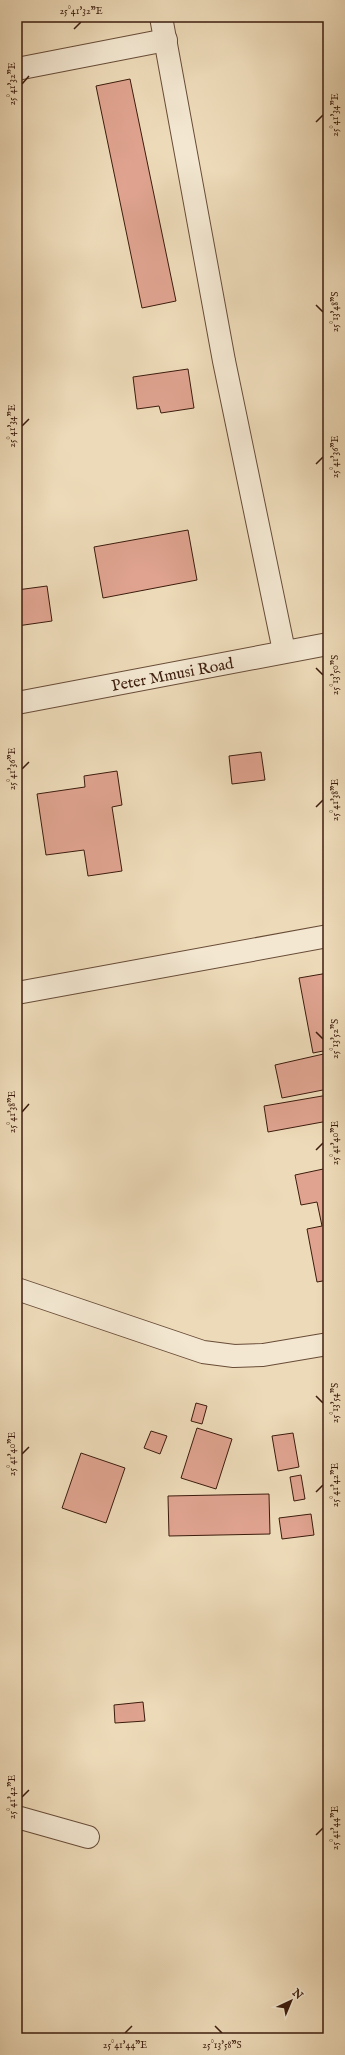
<svg xmlns="http://www.w3.org/2000/svg" width="345" height="2055" viewBox="0 0 345 2055" font-family="'IM FELL English',serif">
<style>
.building{fill:#dfa38f;stroke:#3c1c0d}
.lines{fill:none;stroke-linecap:round;stroke-linejoin:round}
.minor-casing{stroke:#684c38;stroke-width:24}
.minor{stroke:#f3e7d1;stroke-width:22}
.ticks{fill:none;stroke:#3c1c0d;stroke-width:1.5}
.labels{text-anchor:middle;stroke-width:3;stroke-linejoin:round;paint-order:stroke}
.street-label{font-size:16px;fill:#3c1c0d;stroke:#f3e7d1}
.neatline{fill:none;stroke:#3c1c0d;stroke-width:1.5}
.ticks-label{font-size:10px;text-anchor:middle;fill:#3c1c0d}
</style>
<rect width="100%" height="100%" fill="#eddab8"/>
<filter id="stains"><feTurbulence type="fractalNoise" baseFrequency=".005" numOctaves="4"/><feColorMatrix values="0 0 0 0 .2 0 0 0 0 .09 0 0 0 0 .02 0 0 0 .5 -.17"/></filter>
<radialGradient id="worn" r=".72"><stop offset=".6" stop-color="#630" stop-opacity="0"/><stop offset="1" stop-color="#630" stop-opacity=".3"/></radialGradient>
<g class="building">
<path d="M130 79 176 301 142 308 96 86Z"/>
<path d="M188 369 194 408 161 413 159 406 137 409 133 377Z"/>
<path d="M188 530 197 580 103 598 94 547Z"/>
<path d="M47 586 52 621 17 626V590Z"/>
<path d="M261 752 265 780 232 784 229 756Z"/>
<path d="M117 771 122 805 112 807 122 871 88 876 84 850 46 855 37 794 85 787 84 776Z"/>
<path d="M328 973V1050L313 1053 299 978Z"/>
<path d="M328 1053V1089L282 1098 275 1065Z"/>
<path d="M328 1095V1121L268 1132 264 1106Z"/>
<path d="M328 1168V1280L317 1282 307 1229 322 1226 317 1202 301 1205 295 1175Z"/>
<path d="M196 1403 207 1406 202 1424 191 1421Z"/>
<path d="M197 1428 232 1439 216 1489 181 1478Z"/>
<path d="M151 1431 167 1436 160 1454 144 1448Z"/>
<path d="M293 1433 299 1467 278 1471 272 1436Z"/>
<path d="M81 1453 125 1468 106 1523 62 1508Z"/>
<path d="M301 1475 305 1499 294 1501 290 1477Z"/>
<path d="M269 1494 270 1534 169 1536 168 1496Z"/>
<path d="M311 1514 314 1535 282 1539 279 1518Z"/>
<path d="M143 1702 145 1721 115 1723 114 1705Z"/>
</g>
<g class="lines">
<g class="minor-casing">
<g id="minor">
<path d="M161 17 224 361 284 651"/>
<path d="M17 69 166 40"/>
<path id="s1" d="M17 703 328 644"/>
<path d="M17 993 328 936"/>
<path d="M17 1289 203 1352 234 1356 263 1355 328 1344"/>
<path d="M17 1817 88 1837"/>
</g>
</g>
<use href="#minor" class="minor"/>
</g>
<path class="ticks" d="M74 29 81 22M22 84 29 76M316 122 323 115M316 305 323 312M22 426 29 419M316 464 323 457M316 668 323 675M22 769 29 762M316 807 323 800M316 1032 323 1039M22 1112 29 1104M316 1150 323 1143M316 1396 323 1403M22 1454 29 1447M316 1492 323 1485M22 1797 29 1790M316 1835 323 1828M215 2026 222 2033M125 2033 132 2026"/>
<g class="labels">
<g class="street-label">
<text dy="6" stroke="none"><textPath href="#s1" startOffset="158">Peter Mmusi Road</textPath></text>
</g>
</g>
<rect width="345" height="2055" fill="none" stroke="#eddab8" stroke-width="44"/>
<g transform="translate(291 2001) rotate(44)" stroke="#f3e7d1" stroke-width="3" paint-order="stroke">
<path d="M0-3L7 15L0 10L-7 15Z" fill="#3c1c0d"/>
<text y="-6" font-size="11" font-weight="bold" text-anchor="middle" fill="#3c1c0d">N</text>
</g>
<rect x="22" y="22" width="301" height="2011" class="neatline"/>
<g class="ticks-label">
<text x="81" y="14">25°41'32"E</text>
<text transform="translate(11 84) rotate(-90)" y="4">25°41'32"E</text>
<text transform="translate(334 115) rotate(-90)" y="4">25°41'34"E</text>
<text transform="translate(334 312) rotate(-90)" y="4">25°13'48"S</text>
<text transform="translate(11 426) rotate(-90)" y="4">25°41'34"E</text>
<text transform="translate(334 457) rotate(-90)" y="4">25°41'36"E</text>
<text transform="translate(334 675) rotate(-90)" y="4">25°13'50"S</text>
<text transform="translate(11 769) rotate(-90)" y="4">25°41'36"E</text>
<text transform="translate(334 800) rotate(-90)" y="4">25°41'38"E</text>
<text transform="translate(334 1039) rotate(-90)" y="4">25°13'52"S</text>
<text transform="translate(11 1112) rotate(-90)" y="4">25°41'38"E</text>
<text transform="translate(334 1143) rotate(-90)" y="4">25°41'40"E</text>
<text transform="translate(334 1403) rotate(-90)" y="4">25°13'54"S</text>
<text transform="translate(11 1454) rotate(-90)" y="4">25°41'40"E</text>
<text transform="translate(334 1485) rotate(-90)" y="4">25°41'42"E</text>
<text transform="translate(11 1797) rotate(-90)" y="4">25°41'42"E</text>
<text transform="translate(334 1828) rotate(-90)" y="4">25°41'44"E</text>
<text x="125" y="2048">25°41'44"E</text>
<text x="222" y="2048">25°13'58"S</text>
</g>
<rect width="100%" height="100%" filter="url(#stains)"/>
<rect width="100%" height="100%" fill="url(#worn)"/>
</svg>
